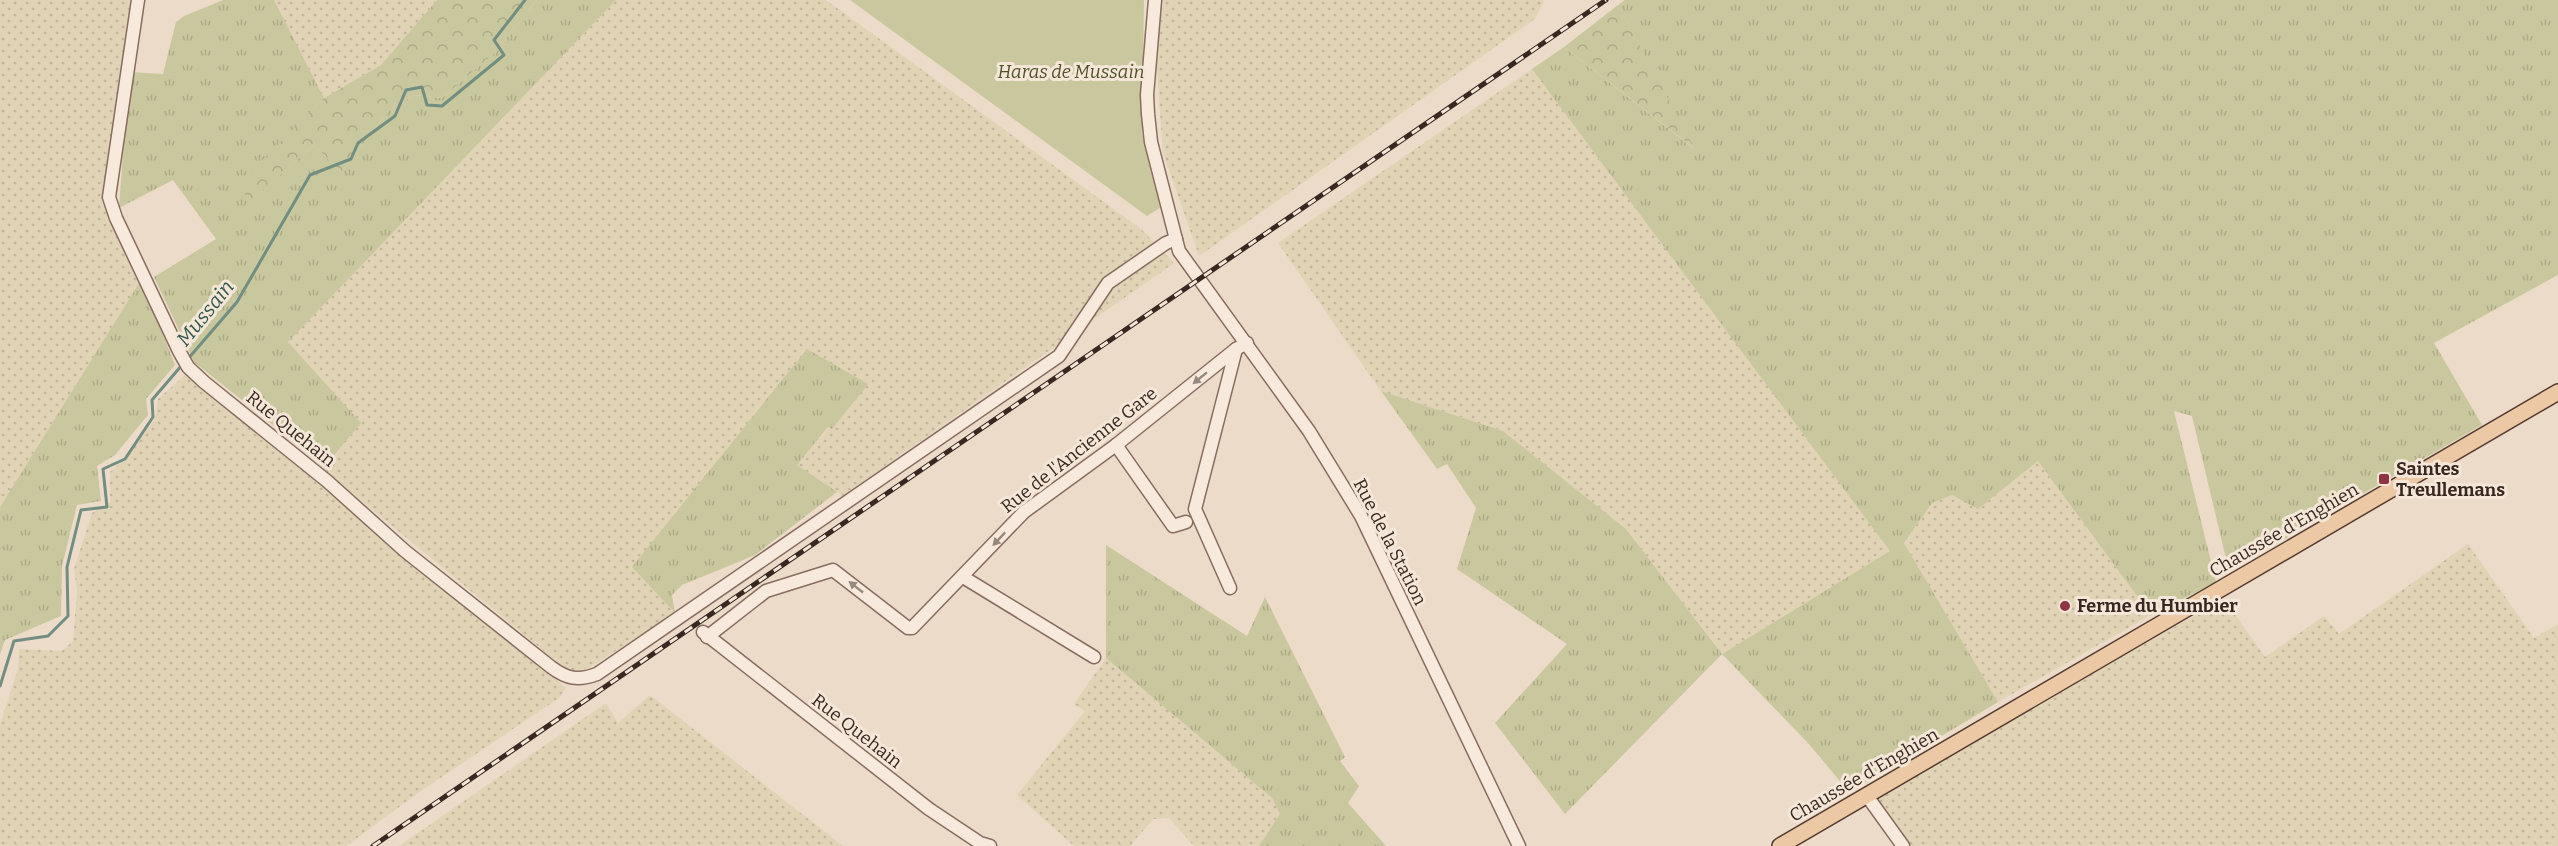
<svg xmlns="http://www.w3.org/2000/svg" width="2558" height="846" viewBox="0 0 2558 846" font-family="Bitter,serif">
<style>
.farmland{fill:url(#farmland-dots)}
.grass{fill:url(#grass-tufts)}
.forest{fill:url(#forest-crowns)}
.garden{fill:#c9c79d}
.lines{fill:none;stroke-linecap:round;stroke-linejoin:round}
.stream{stroke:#708e82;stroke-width:3}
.minor-casing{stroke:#876d5f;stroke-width:15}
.major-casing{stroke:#553c32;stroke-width:18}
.minor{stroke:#f7eadc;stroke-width:12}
.major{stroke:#ecc9a4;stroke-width:15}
.rail-casing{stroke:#382821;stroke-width:5}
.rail{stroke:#f4e7d8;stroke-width:3;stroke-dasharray:9;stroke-linecap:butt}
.oneway{fill:#98897e}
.poi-dot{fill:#923344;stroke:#f4e7d8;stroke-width:2}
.labels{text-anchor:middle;stroke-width:6;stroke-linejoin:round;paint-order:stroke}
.park-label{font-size:18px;font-style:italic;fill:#505329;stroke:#f4e7d8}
.street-label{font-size:18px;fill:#382821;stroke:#f4e7d8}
.poi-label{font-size:18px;font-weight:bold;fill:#382821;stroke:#f4e7d8;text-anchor:start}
.water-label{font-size:20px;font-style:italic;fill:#31574e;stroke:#f4e7d8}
</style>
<defs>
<pattern id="farmland-dots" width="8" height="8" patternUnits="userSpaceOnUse" patternTransform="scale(1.5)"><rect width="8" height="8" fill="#e1d3b6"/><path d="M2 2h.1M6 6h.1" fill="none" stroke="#c2b59c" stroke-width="1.8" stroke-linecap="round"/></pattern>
<pattern id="grass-tufts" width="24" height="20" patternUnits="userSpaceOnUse" patternTransform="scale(1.5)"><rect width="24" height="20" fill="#c9c79d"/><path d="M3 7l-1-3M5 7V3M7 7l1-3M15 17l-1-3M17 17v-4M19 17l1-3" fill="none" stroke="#adab87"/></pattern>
<pattern id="forest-crowns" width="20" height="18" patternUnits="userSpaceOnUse" patternTransform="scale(1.5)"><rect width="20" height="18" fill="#c9c79d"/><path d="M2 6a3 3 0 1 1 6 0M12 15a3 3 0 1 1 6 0" fill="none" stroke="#adab87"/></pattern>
</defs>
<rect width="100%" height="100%" fill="#ecdbc9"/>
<g class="farmland">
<path d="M0 0H133L111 169 103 194 105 209 141 280 0 507Z"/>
<path d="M274 0H437L381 65 324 98Z"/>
<path d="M616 0H826L1141 229 1174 263 842 496 796 465 867 384 632 567 675 613 589 668 568 671 323 469 360 423 288 342Z"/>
<path d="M1163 0H1544L1535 19 1199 256 1163 153 1156 59Z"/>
<path d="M1532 69 1891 551 1722 654 1626 529 1503 431 1381 391 1278 243Z"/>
<path d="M185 375 251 425 566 688 559 698 421 791 346 846H0V724L18 669 19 649 62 651 73 641 77 591 74 569 92 513 110 502V472L125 459 155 419 158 399Z"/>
<path d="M2038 461 2151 615 1998 702 1904 543 1932 503 1952 494 1978 509Z"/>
<path d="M2468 544 2534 638 2558 624V846H1906L1879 806 1877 796 2224 599 2265 657 2324 616 2339 634Z"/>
<path d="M1106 658 1272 798 1280 814 1259 846H1194L1169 818 1153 819 1130 846H1074L1017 795 1085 711 1074 704Z"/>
<path d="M650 695 843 846H399L606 703 618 723Z"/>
</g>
<g class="grass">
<path d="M223 0H274L324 98 238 186 251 200 314 145 341 172 389 110 414 95 442 98 493 54 537 0H616L288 342 361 423 325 466 194 362 154 277 216 239 173 180 119 208 129 72 163 74 176 22 184 16Z"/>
<path d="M1625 0H2558V275L2434 343 2482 425 2229 571 2192 416 2174 411 2216 582 2151 615 2038 461 1978 509 1952 495 1932 503 1904 543 1998 702 1849 792 1808 743 1722 654 1565 814 1495 723 1567 644 1457 569 1476 508 1447 464 1437 469 1381 391 1503 431 1626 529 1722 654 1890 551 1532 69 1564 47 1693 148 1618 5Z"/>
<path d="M141 280 175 365 146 399 148 415 115 455 97 466 101 501 77 505 62 566 61 616 5 640 0 654V507Z"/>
<path d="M807 349 868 384 832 429 828 427 797 465 837 492 755 555 682 585 672 595 675 613 632 567Z"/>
<path d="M1106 545 1247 636 1265 597 1345 757 1340 761 1359 786 1348 803 1386 846H1259L1280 814 1272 798 1106 658Z"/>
</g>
<g class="forest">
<path d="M437 0H537L493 54 442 98 414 95 389 110 341 172 314 145 251 201 237 186 324 98 381 65Z"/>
<path d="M1618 5 1695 149 1564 47Z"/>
</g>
<path class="garden" d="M850 0H1144L1142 134 1163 206 1147 216Z"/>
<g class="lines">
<g class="stream">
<path d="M187 360 237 302 310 175 351 159 358 143 395 116 406 90 422 87 427 105 442 106 504 55 494 40 525 0"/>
<path d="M0 686 14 641 48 636 68 616 67 567 81 510 107 507 103 469 125 459 153 417 152 400 182 365"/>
</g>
<g class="minor-casing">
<g id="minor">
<path d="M138 0 109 197 116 218 179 351 188 367 204 382 327 481 405 551 551 667C567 679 578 681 597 674L1059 356 1108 283 1166 243 1176 239"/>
<path d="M1155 0 1147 95 1148 114 1151 142 1179 251 1309 431 1361 516 1519 846"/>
<path d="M1116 445 1173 526 1186 522"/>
<path d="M963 577 1094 657"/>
<path d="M1230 588 1195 509 1236 349"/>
<path d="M703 632 929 809 980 843 990 846"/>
<path d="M707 637 766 591 833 570 908 628H912L1024 512 1116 445 1236 349 1247 343"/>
<path d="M1867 796 1903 846"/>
</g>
</g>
<g class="major-casing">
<path id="major" d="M1780 846 2558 392"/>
</g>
<use href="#minor" class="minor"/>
<use href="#major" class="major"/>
<g class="rail-casing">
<path id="rail" d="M373 846 1606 0"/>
</g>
<use href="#rail" class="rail"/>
</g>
<defs><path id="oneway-solid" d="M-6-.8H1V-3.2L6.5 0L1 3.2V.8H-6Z" transform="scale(1.5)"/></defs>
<g class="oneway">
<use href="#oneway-solid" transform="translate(1200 378) rotate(141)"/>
<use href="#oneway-solid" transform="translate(999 539) rotate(133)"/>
<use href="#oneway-solid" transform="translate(856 587) rotate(-142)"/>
</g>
<g class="poi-dot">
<rect x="2378" y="473" width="12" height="12" rx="3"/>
<circle cx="2065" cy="606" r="6"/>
</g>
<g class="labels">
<g class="park-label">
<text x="1071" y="78">Haras de Mussain</text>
</g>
<g class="street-label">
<text transform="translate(291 429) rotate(39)" y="6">Rue Quehain</text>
<text transform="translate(1079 450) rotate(-38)" y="6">Rue de l'Ancienne Gare</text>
<text transform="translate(2284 530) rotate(-30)" y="6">Chaussée d'Enghien</text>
<text transform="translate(1390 542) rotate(63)" y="6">Rue de la Station</text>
<text transform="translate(857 731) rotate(38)" y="6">Rue Quehain</text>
<text transform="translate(1864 775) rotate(-30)" y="6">Chaussée d'Enghien</text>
</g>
<g class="poi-label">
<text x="2396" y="475">Saintes<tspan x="2396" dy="21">Treullemans</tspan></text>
<text x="2077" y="612">Ferme du Humbier</text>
</g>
<g class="water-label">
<text transform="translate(205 313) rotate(-51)" y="7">Mussain</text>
</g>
</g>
</svg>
